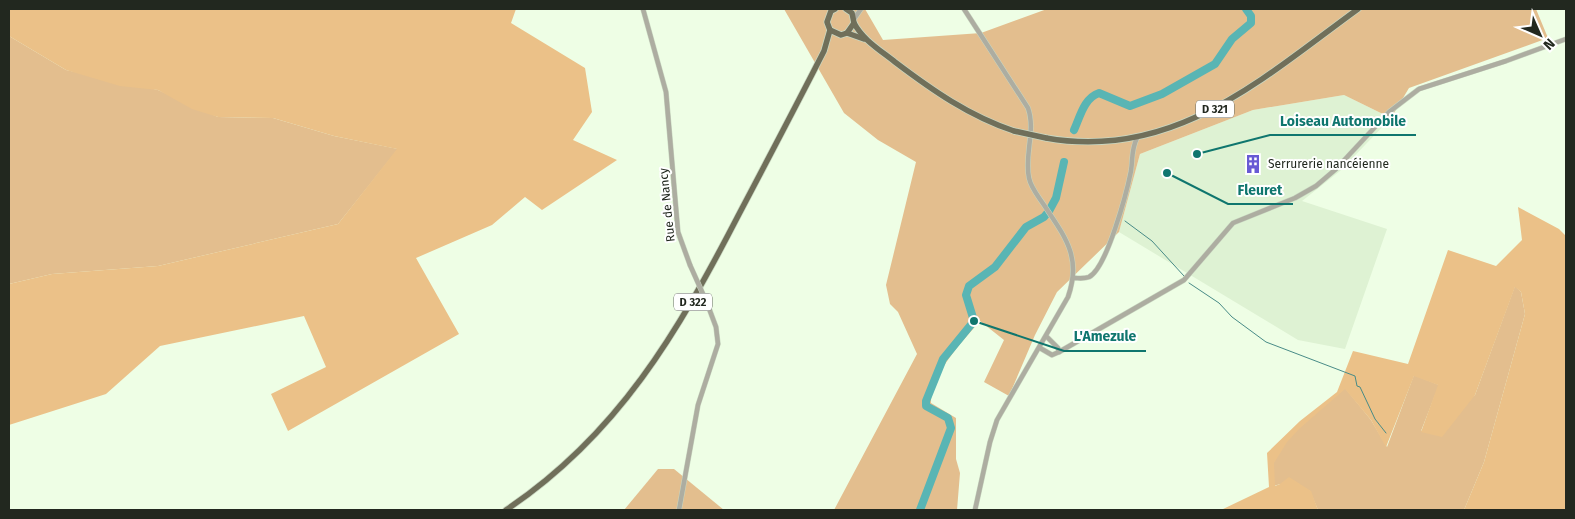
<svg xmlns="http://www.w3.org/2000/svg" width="1575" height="519" viewBox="0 0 1575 519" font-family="'Fira Sans',sans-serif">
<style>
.built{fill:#def2d3}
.green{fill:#e3be8e}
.forest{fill:#ebc188}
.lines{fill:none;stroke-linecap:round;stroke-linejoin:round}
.stream{stroke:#488b87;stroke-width:1}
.river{stroke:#59b5b4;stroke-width:8}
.minor-casing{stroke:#c9d7c1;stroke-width:5.5}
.major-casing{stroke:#c9d7c1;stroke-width:7}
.minor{stroke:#adada1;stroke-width:4.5}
.major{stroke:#706f5a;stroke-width:5.5}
.minor-bridge-casing{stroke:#c9d7c1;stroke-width:5.5;stroke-linecap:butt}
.major-bridge-casing{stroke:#c9d7c1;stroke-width:7;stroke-linecap:butt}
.minor-bridge{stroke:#adada1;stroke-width:4.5}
.major-bridge{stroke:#706f5a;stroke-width:5.5}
.labels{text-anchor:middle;stroke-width:4;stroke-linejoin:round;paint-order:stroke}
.shield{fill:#fff;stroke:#646862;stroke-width:1}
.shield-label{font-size:11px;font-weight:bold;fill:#22281f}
.poi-label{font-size:12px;fill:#22281f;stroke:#fff;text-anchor:start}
.street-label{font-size:12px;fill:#22281f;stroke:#fff}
.leader{fill:none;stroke:#0f766e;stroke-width:2}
.callout-dot{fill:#0f766e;stroke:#fff;stroke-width:2}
.callout-label{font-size:14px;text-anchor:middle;font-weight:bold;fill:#0f766e;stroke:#fff;stroke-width:4;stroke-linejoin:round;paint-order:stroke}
</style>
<rect width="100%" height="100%" fill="#eefee5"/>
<path class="built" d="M1344 95 1391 118 1340 171 1302 201 1387 229 1345 349 1298 340 1119 232 1140 154 1253 110Z"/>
<g class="green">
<path d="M784 9H865L883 40 981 33 1047 9H1536L1548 38 1409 88 1391 118 1344 95 1253 110 1140 154 1119 232 1057 292 1035 335 1009 396 984 382 1004 340 980 321C962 342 930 375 931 403L956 418V459L960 473 957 510H834L917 354 898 312 890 304 886 285 916 162 878 140 844 113Z"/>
<path d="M9 36 66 70 158 90 218 117 273 118 334 136 398 149 338 224 158 266 52 274 9 284Z"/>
<path d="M1515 286 1521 292 1525 314 1484 462 1464 510H1318L1310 491 1280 484 1274 486C1274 479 1272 468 1274 462 1284 435 1323 408 1345 388L1371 420 1387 447 1414 375 1439 385 1421 431 1475 395Z"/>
<path d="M658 469H674L724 510H624Z"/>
</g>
<g class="forest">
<path d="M9 9H516L511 23 585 68 592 112 573 140 617 160 542 210 525 197 492 225 416 258 459 334 288 431 271 394 326 367 304 316 160 346 106 394 9 425V284L52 274 158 266 338 224 397 149 334 136 273 118 218 117 192 109 158 90 120 86 66 70 9 36Z"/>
<path d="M1518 207 1559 229 1566 236V510H1464L1484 462 1525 314 1521 292 1515 287 1475 395 1442 437 1421 432 1438 385 1414 376 1386 447 1371 420 1345 389 1299 429 1287 442 1274 463 1275 486 1280 484 1289 477 1311 491 1318 510H1221L1269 487 1267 453 1300 421 1337 392 1353 351 1408 364 1448 250 1496 266 1522 240Z"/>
</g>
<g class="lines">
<g class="stream">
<path d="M1125 221 1152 241 1184 276"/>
<path d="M1189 283 1219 303 1232 317 1266 342 1355 376 1357 386 1360 387 1375 419 1386 433"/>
</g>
<g class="river">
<path d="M1074 130C1080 117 1084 98 1099 93L1130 106 1162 94 1215 64 1232 39 1251 23V16L1246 9"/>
<path d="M920 510 951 428 948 418 926 406V401L943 359 974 321 966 295 969 286 995 267 1026 227 1044 217 1049 211 1056 198 1064 162"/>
</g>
<g class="minor-casing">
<g id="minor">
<path d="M643 9 666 92 678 232 690 265"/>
<path d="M964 9 1028 108C1036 131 1024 155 1029 178 1031 188 1038 196 1044 205 1065 237 1082 257 1068 297L997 420 990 442 975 510"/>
<path d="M854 19 861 9"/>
<path d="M1074 278C1079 278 1084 279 1089 277 1107 268 1127 191 1131 171 1133 158 1131 150 1137 138"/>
<path d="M1047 337 1058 348 1059 352"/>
<path d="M1040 348 1052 355 1059 352 1184 280 1233 223 1295 198 1316 186 1336 169 1389 112 1419 89 1506 61 1566 39"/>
<path d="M679 510 698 405 718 344 716 327 707 303"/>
</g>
</g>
<g class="major-casing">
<g id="major">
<path d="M835 9 831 11 827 22 830 30 841 35 847 33 854 23 852 13 846 9"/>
<path d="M854 23C863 40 880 50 895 62 932 90 969 116 1014 131"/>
<path d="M847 33 864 39"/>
<path d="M1046 138C1174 161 1263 78 1358 9"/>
<path d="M506 510C618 435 678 332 738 216 767 161 796 106 824 51L830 30"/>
</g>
</g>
<use href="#minor" class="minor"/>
<use href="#major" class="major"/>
<g class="minor-bridge-casing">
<path id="minor-bridge" d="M690 265 707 303"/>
</g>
<g class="major-bridge-casing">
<path id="major-bridge" d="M1014 131 1046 138"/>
</g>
<use href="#minor-bridge" class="minor-bridge"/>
<use href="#major-bridge" class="major-bridge"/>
</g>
<defs>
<g id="building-bare" transform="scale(1.5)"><path d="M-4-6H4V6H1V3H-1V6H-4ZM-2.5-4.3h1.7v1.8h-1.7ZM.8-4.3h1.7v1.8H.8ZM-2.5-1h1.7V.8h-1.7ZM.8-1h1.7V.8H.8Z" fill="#685ad4" stroke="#fff" stroke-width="2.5" paint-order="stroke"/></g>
</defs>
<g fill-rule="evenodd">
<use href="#building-bare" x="1253" y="164"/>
</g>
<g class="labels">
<g class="shield">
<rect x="1196" y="100.5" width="38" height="17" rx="4"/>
<rect x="674" y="293.5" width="38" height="17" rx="4"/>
</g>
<g class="shield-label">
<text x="1215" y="113">D 321</text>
<text x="693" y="306">D 322</text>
</g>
<g class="poi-label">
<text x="1268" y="168">Serrurerie nancéienne</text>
</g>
<g class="street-label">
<text transform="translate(667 205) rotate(-96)" y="4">Rue de Nancy</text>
</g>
</g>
<path class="leader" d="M1197 154L1270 135H1416M1167 173L1228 204H1293M974 321L1064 351H1146"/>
<g class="callout-dot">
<circle cx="1197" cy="154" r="5"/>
<circle cx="1167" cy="173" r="5"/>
<circle cx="974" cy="321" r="5"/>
</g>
<g class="callout-label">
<text x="1343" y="126">Loiseau Automobile</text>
<text x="1260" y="195">Fleuret</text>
<text x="1105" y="341">L'Amezule</text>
</g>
<rect width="1575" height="519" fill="none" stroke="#22281f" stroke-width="20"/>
<g transform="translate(1540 35) rotate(135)" stroke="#ffffff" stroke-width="4" paint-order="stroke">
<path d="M0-4L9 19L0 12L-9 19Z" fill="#22281f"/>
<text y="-8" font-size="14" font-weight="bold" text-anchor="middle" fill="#22281f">N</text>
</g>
</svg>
